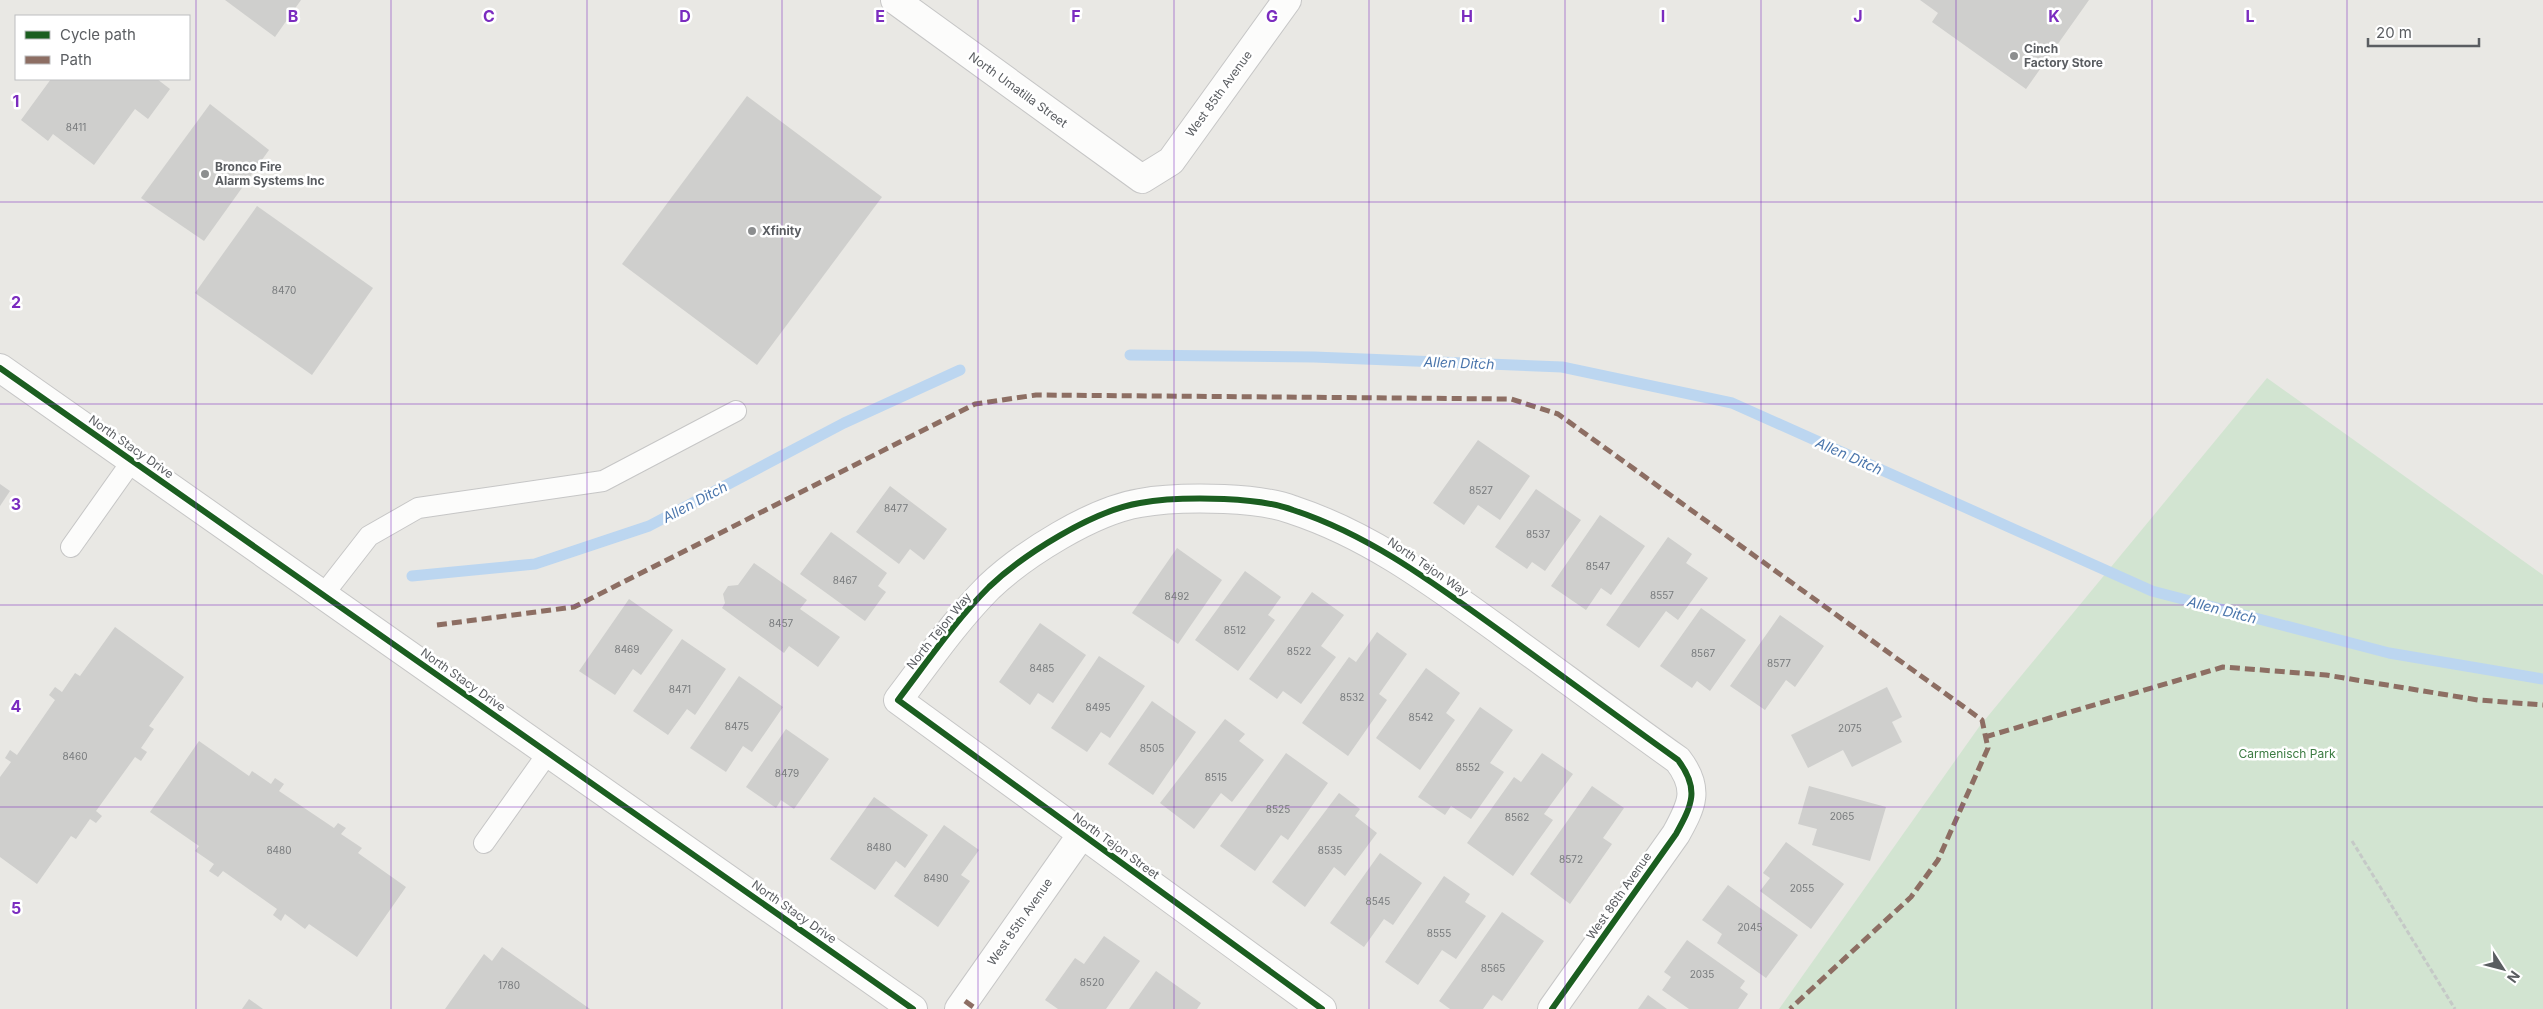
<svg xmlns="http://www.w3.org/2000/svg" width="2543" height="1009" viewBox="0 0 2543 1009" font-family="Inter,sans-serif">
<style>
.green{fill:#d2e4d1}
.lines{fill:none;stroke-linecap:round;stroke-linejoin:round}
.stream{stroke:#bcd6f0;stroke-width:11}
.building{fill:#cfcfcd}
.lane-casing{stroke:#c6c6c6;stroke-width:22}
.street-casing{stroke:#c6c6c6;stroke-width:30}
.path{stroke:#c5c9c7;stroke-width:3;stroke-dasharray:5 2.5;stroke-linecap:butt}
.lane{stroke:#fcfcfb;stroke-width:20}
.street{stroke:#fcfcfb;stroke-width:28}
.quiet{stroke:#8d6e63;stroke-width:5;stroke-dasharray:10 5;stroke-linecap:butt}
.cycleway-casing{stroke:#fff;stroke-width:9}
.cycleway{stroke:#1b5e20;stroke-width:6}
.grid{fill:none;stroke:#7b2cbf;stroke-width:1;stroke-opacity:0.55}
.poi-dot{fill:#8c8e8f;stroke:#fff;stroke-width:2}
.labels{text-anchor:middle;stroke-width:5;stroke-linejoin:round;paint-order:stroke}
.number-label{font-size:10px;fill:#787b7d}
.poi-label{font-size:12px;font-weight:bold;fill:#5a5d61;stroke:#fff;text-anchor:start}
.street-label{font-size:12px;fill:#5a5d61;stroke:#fff}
.park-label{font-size:12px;fill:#3d7c43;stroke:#fff}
.water-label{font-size:14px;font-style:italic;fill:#4b76ac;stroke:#fff}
.grid-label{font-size:16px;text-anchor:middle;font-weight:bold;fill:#7b2cbf;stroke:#fff;stroke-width:5;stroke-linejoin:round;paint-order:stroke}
</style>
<rect width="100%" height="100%" fill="#e9e8e4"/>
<path class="green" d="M2267 378 2543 575V1009H1779L1979 727Z"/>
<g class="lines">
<g class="stream">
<path d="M1130 355 1314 357 1562 367 1732 403 2152 591 2389 653 2543 679"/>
<path d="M412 576 535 564 649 526 844 423 960 370"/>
</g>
</g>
<g class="building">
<path d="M225 0H301L275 37Z"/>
<path d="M1920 0H2089L2026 89 1932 22 1938 13Z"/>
<path d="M51 79H157L170 89 148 119 135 109 94 165 53 134 48 141 21 120Z"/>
<path d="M747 96 882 197 757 365 622 264Z"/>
<path d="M210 104 269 150 204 241 141 198Z"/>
<path d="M257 206 373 288 312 375 195 293Z"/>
<path d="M1478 440 1530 476 1500 520 1478 505 1464 525 1433 503Z"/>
<path d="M0 484 10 491 0 506Z"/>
<path d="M890 486 947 529 924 560 910 549 899 564 856 532Z"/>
<path d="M1536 489 1581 520 1545 571 1532 562 1527 569 1495 547Z"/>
<path d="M1600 515 1645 546 1611 595 1601 588 1586 610 1551 586Z"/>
<path d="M831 532 887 573 878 586 886 592 865 621 800 574Z"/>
<path d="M1668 537 1692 554 1686 563 1708 578 1678 620 1666 611 1639 648 1606 625Z"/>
<path d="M1177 548 1222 580 1178 644 1132 613Z"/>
<path d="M754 563 807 600 800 609 840 637 818 667 789 646 784 653 722 608 725 603 723 594 728 586 738 585Z"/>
<path d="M1245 571 1281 597 1268 615 1275 620 1238 671 1195 640Z"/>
<path d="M1312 592 1344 615 1321 646 1336 657 1301 704 1283 691 1277 699 1249 679Z"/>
<path d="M629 599 673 630 641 675 633 669 615 695 579 671Z"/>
<path d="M1701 608 1746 640 1710 691 1697 681 1692 688 1660 666Z"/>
<path d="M1780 615 1824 646 1795 687 1786 680 1765 710 1730 686Z"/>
<path d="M1040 623 1086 655 1053 703 1038 693 1030 705 999 682Z"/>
<path d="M115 627 184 677 149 726 154 729 141 748 147 752 141 761 135 757 96 811 102 816 96 823 90 819 76 839 71 836 37 884 0 857V777L11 762 5 758 10 750 17 755 55 700 49 695 55 687 62 692 75 673 80 676Z"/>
<path d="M1377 632 1407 654 1379 694 1387 700 1348 756 1302 723 1349 657 1356 662Z"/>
<path d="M682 639 726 669 695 715 687 709 668 735 633 711Z"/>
<path d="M1099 656 1145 686 1110 738 1101 732 1087 752 1051 728Z"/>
<path d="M1426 668 1460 693 1446 713 1455 720 1420 770 1376 738Z"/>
<path d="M739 676 783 707 752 752 743 746 726 772 690 748Z"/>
<path d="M1887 687 1902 717 1892 722 1902 742 1852 767 1843 750 1808 768 1791 735Z"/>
<path d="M1152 701 1196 732 1153 795 1108 764Z"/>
<path d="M1480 707 1513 730 1490 763 1504 772 1471 819 1451 806 1445 815 1418 797Z"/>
<path d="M1225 719 1245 734 1239 741 1264 760 1232 802 1221 793 1194 829 1160 803Z"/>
<path d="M786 729 829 759 794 809 781 800 776 808 746 787Z"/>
<path d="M199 741 249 776 252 771 271 784 275 778 284 784 279 791 334 828 338 823 346 828 341 834 362 848 358 853 406 887 357 957 309 924 305 929 285 914 281 921 273 915 277 909 223 871 218 877 209 871 214 864 195 851 199 846 150 812Z"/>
<path d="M1286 753 1328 783 1288 840 1281 835 1255 871 1220 846Z"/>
<path d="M1542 753 1573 774 1544 814 1553 820 1513 876 1467 843 1514 777 1521 782Z"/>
<path d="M1592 786 1624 808 1603 838 1612 844 1570 904 1530 874Z"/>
<path d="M1809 786 1886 807 1870 861 1812 845 1817 829 1798 824Z"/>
<path d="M1339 793 1360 809 1355 816 1377 833 1345 876 1334 867 1305 907 1272 882Z"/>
<path d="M874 797 928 835 905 868 896 861 875 890 830 859Z"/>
<path d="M944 825 979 850 961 875 970 881 938 927 894 896Z"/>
<path d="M1786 842 1844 884 1811 929 1760 891 1770 878 1763 873Z"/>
<path d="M1380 853 1422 883 1393 925 1384 919 1364 947 1330 923Z"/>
<path d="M1444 876 1470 894 1465 902 1486 916 1456 959 1442 950 1418 985 1385 962Z"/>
<path d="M1728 885 1798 935 1766 978 1717 943 1722 934 1702 920Z"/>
<path d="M1502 912 1544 941 1502 1001 1493 995 1483 1009H1450L1439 1001Z"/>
<path d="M1104 936 1140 961 1106 1009H1058L1045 1000 1075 958 1084 964Z"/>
<path d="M1687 940 1745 981 1740 988 1748 994 1738 1009H1689L1662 990 1671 977 1664 972Z"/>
<path d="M502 947 590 1009H445L484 954 492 961Z"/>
<path d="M1156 971 1201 1003 1197 1009H1129Z"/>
<path d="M1648 995 1667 1009H1638Z"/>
<path d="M249 999 263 1009H242Z"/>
</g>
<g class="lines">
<g class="lane-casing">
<g id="lane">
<path d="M71 547 132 461"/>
<path d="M323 595 369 536 418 508 603 481 736 411"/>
<path d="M484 843 548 753"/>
</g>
</g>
<g class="street-casing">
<g id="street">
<path d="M895 0 1142 179 1171 161 1287 0"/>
<path d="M0 368 913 1009"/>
<path d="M959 1009 1082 834"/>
<path d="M1322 1009 898 700C927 662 955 621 989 587 1024 554 1092 511 1140 503 1167 498 1196 498 1224 499 1246 500 1272 502 1293 510 1372 536 1436 585 1503 633 1561 675 1619 718 1678 760 1700 789 1692 805 1676 834L1552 1009"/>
</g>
</g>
<path class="path" d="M2352 841 2455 1009"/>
<use href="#lane" class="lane"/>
<use href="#street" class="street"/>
<g class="quiet">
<path d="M437 625 574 607 975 404 1036 395 1511 399 1558 414 1982 720 1988 748 1938 860 1911 897 1790 1009"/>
<path d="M1985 737 2223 667 2326 675 2478 700 2543 705"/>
<path d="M965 1001 976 1009"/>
</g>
<g class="cycleway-casing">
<g id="cycleway">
<path d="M0 368 913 1009"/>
<path d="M1322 1009 898 700C927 662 955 621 989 587 1024 554 1092 511 1140 503 1167 498 1196 498 1224 499 1246 500 1272 502 1293 510 1372 536 1436 585 1503 633 1561 675 1619 718 1678 760 1700 789 1692 805 1676 834L1552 1009"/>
</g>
</g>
<use href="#cycleway" class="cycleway"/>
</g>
<path class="grid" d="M196 0V1009M391 0V1009M587 0V1009M782 0V1009M978 0V1009M1174 0V1009M1369 0V1009M1565 0V1009M1761 0V1009M1956 0V1009M2152 0V1009M2347 0V1009M0 202H2543M0 404H2543M0 605H2543M0 807H2543"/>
<g class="poi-dot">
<circle cx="2014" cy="56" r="5"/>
<circle cx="205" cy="174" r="5"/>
<circle cx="752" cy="231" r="5"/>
</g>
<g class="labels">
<g class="number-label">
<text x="76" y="131">8411</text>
<text x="284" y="294">8470</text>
<text x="1481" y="494">8527</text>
<text x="896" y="512">8477</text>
<text x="1538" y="538">8537</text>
<text x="1598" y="570">8547</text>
<text x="845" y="584">8467</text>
<text x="1662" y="599">8557</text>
<text x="1177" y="600">8492</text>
<text x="781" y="627">8457</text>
<text x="1235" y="634">8512</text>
<text x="627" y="653">8469</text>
<text x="1299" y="655">8522</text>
<text x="1703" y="657">8567</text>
<text x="1779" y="667">8577</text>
<text x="1042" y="672">8485</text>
<text x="680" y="693">8471</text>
<text x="1352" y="701">8532</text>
<text x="1098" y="711">8495</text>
<text x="1421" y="721">8542</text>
<text x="737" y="730">8475</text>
<text x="1850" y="732">2075</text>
<text x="1152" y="752">8505</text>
<text x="75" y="760">8460</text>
<text x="1468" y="771">8552</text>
<text x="787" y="777">8479</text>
<text x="1216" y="781">8515</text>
<text x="1278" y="813">8525</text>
<text x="1842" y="820">2065</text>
<text x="1517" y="821">8562</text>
<text x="879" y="851">8480</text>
<text x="279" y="854">8480</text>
<text x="1330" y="854">8535</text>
<text x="1571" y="863">8572</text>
<text x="936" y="882">8490</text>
<text x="1802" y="892">2055</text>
<text x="1378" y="905">8545</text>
<text x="1750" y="931">2045</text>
<text x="1439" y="937">8555</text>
<text x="1493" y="972">8565</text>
<text x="1702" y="978">2035</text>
<text x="1092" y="986">8520</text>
<text x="509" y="989">1780</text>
</g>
<g class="poi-label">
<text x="2024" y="53">Cinch<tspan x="2024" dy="14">Factory Store</tspan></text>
<text x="215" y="171">Bronco Fire<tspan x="215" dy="14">Alarm Systems Inc</tspan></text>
<text x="762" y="235">Xfinity</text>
</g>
<g class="street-label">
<text transform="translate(1018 90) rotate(36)" y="4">North Umatilla Street</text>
<text transform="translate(1219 94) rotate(-54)" y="4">West 85th Avenue</text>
<text transform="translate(131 447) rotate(35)" y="4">North Stacy Drive</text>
<text transform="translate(1428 567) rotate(34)" y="4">North Tejon Way</text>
<text transform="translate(939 631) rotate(-51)" y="4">North Tejon Way</text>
<text transform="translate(463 680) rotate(35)" y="4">North Stacy Drive</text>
<text transform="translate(1116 846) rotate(36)" y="4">North Tejon Street</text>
<text transform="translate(1619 896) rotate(-55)" y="4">West 86th Avenue</text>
<text transform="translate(794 912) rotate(35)" y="4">North Stacy Drive</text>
<text transform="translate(1020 922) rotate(-55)" y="4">West 85th Avenue</text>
</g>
<g class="park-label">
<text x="2287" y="758">Carmenisch Park</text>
</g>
<g class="water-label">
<text transform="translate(1459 363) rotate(2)" y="5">Allen Ditch</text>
<text transform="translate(1849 456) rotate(24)" y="5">Allen Ditch</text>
<text transform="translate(695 502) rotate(-28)" y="5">Allen Ditch</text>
<text transform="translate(2222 610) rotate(15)" y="5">Allen Ditch</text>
</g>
</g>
<g class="grid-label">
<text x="293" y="22">B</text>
<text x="489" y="22">C</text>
<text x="685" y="22">D</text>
<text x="880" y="22">E</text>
<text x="1076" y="22">F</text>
<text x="1272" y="22">G</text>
<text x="1467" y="22">H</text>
<text x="1663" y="22">I</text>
<text x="1858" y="22">J</text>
<text x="2054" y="22">K</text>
<text x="2250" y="22">L</text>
<text x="16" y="107">1</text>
<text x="16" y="308">2</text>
<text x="16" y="510">3</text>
<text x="16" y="712">4</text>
<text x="16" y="914">5</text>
</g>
<rect x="15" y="15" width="175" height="65" fill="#ffffff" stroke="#bdbec0"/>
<rect x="25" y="31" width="25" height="8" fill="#1b5e20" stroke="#bdbec0"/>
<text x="60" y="40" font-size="15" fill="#5a5d61">Cycle path</text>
<rect x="25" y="56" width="25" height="8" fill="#8d6e63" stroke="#bdbec0"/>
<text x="60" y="65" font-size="15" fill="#5a5d61">Path</text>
<g transform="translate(2503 969) rotate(126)" stroke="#ffffff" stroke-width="4" paint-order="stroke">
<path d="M0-4L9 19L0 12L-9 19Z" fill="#5a5d61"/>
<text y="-8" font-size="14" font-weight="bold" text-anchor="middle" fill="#5a5d61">N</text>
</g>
<path d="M2368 38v8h111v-8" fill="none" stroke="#5a5d61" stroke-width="2.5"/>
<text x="2376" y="38" font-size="15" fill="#5a5d61" stroke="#ffffff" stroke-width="4" paint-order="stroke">20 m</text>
</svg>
